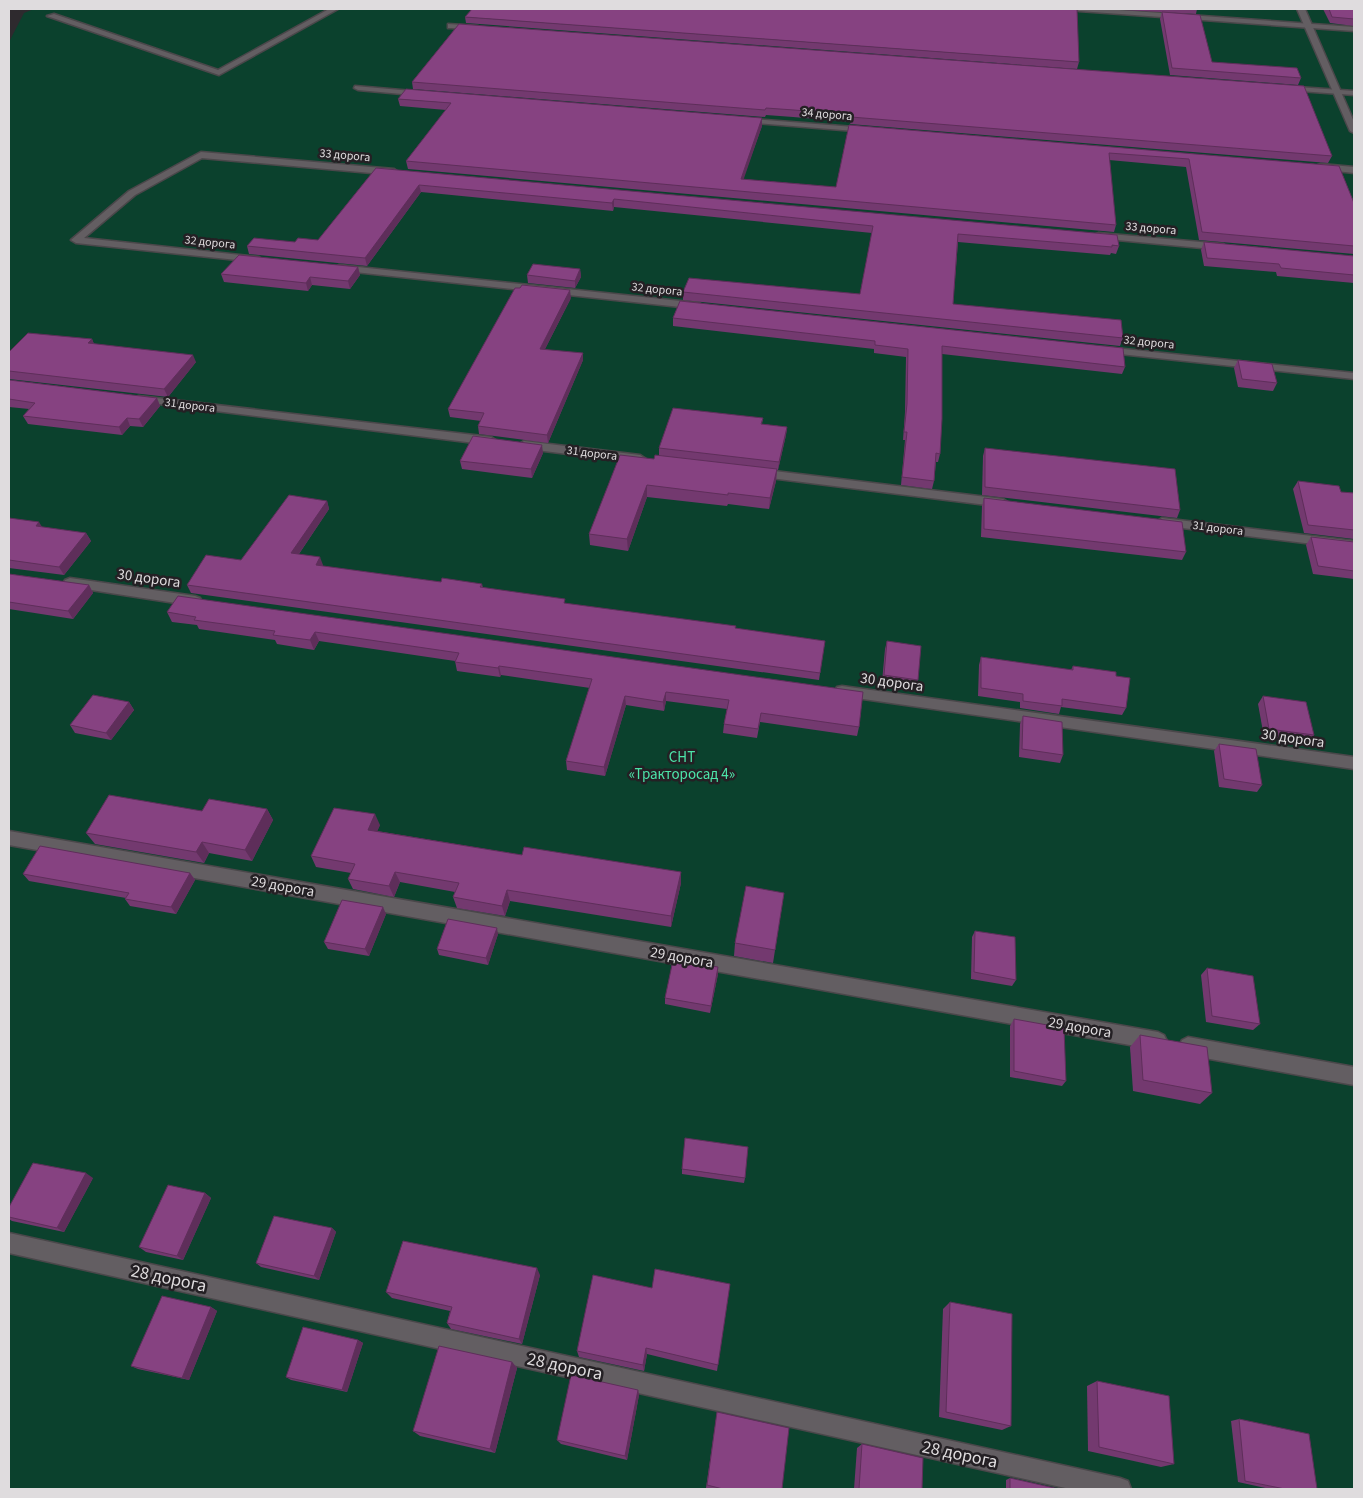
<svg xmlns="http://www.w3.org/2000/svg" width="1363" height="1498" viewBox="0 0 1363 1498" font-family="'Source Sans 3',sans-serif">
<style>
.green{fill:#0b412d}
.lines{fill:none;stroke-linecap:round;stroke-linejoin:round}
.lane-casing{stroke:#4a474a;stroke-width:3}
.street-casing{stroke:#4a474a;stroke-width:3}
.lane{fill:#635e62;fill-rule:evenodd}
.street{fill:#635e62;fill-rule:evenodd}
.wall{fill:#73396f}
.shaded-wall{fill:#5e2e5a}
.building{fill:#864281;stroke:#5e2e5a}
.labels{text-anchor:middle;stroke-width:5;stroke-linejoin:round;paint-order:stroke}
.far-street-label{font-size:12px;fill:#dfdcde;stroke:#242024}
.street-label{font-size:15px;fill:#dfdcde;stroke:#242024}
.park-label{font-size:15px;fill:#4ce5a9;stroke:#242024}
.near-street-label{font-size:18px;fill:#dfdcde;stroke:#242024}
</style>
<rect width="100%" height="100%" fill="#2e2a2e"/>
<path class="green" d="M34 9H1354V1489H9V42L24 13Z"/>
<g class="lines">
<g class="lane-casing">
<g id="lane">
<path d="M329 9H338L219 75 47 16 54 14 218 70Z"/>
<path d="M1075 9H1105L1354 27V31L1079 11Z"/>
<path d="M448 24 478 26 482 28 478 30 451 28H448Z"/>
<path d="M355 86 424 92 428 94 424 96 358 90 354 88Z"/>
<path d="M1283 86 1354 91V95L1286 90 1282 88Z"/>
<path d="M740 118 867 128 871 130 867 132 743 122H740Z"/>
<path d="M201 152 394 169 398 172 394 175 202 158 135 195 84 238 259 257 261 259 256 262 76 243 71 240 129 191Z"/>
<path d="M1321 164 1354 167V173L1318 169V165Z"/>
<path d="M1099 233 1223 244 1228 247 1223 250 1096 238V234Z"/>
<path d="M339 265 699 303 704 306 699 309 336 270 334 268Z"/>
<path d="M1105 347 1354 373V379L1101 352 1100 350 1101 348Z"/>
<path d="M139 396 491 437 497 441 491 445 135 401 133 399 135 397Z"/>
<path d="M524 441 640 455 646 459 640 463 520 448 518 445Z"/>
<path d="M758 469 1003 499 1009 503 1003 507 754 476 752 473Z"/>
<path d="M1162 518 1354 541V549L1158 525 1156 522Z"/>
<path d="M70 578 195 596 200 598 202 601 200 604 195 606 65 586 63 583 65 580Z"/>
<path d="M842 686 1354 757V769L842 696 837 695 835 691 837 687Z"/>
<path d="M9 831 1158 1032 1164 1035 1167 1041 1164 1047 1158 1050 9 845Z"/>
<path d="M1188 1037 1354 1067V1085L1188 1055 1182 1052 1179 1046 1182 1040Z"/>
<path d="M9 1233 1120 1478 1128 1481 1131 1489H1070L9 1253Z"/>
</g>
</g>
<g class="street-casing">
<path id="street" d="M1297 9H1305L1354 122V133L1350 131Z"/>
</g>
<use href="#lane" class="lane"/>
<use href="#street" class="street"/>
</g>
<g class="wall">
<path d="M1107 9H1197L1196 14Z"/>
<path d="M1323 9H1354V26L1330 23Z"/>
<path d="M1162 12 1212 62 1301 78 1298 85 1170 75 1160 19Z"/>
<path d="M465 17 1079 62 1077 69 466 23Z"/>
<path d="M459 24 1332 156 1328 163 850 124 851 122 793 117 766 115 765 117 413 89 412 82Z"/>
<path d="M398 99 762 126 743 179 836 187 849 125 1339 166 1354 203V254L1199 240 1186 167 1109 160 1116 225 1114 232 408 169 406 161 446 110 400 106Z"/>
<path d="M376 168 1119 246 1116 254 1111 253 1110 255 958 242 953 304 1123 338 1120 346 683 300V292L860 294 872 233 614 207 613 211 421 192 367 266 249 254 247 246 318 240Z"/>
<path d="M1204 242 1354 256V283L1277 276 1276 272 1204 266 1201 250Z"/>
<path d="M358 267 360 275 350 289 312 285 308 291 224 282 221 274Z"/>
<path d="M580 269 581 277 575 288 528 283 527 275Z"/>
<path d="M571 298 545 349 583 360 548 443 479 434 478 426 481 421 450 417 448 409Z"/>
<path d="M680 301 1125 367 1122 374 942 354 940 454 938 462H936L934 481 932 489 901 485 905 440H903L905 412 906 357 874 353V349L673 326V318Z"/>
<path d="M92 339 94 344 196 362 168 397 9 379V352Z"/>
<path d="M1238 360 1277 383 1273 391 1238 387 1234 368Z"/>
<path d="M9 380 157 398 160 406 143 427 130 426 122 435 28 424 23 416 29 409 9 407Z"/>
<path d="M763 418 762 424 787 427 786 435 778 470H777L776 481 769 509 728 504 727 506 647 497 628 551 590 545 589 534 654 459 659 455V448Z"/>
<path d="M985 448 1180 510 1177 518 982 495 983 456Z"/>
<path d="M543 453 532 478 462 469 460 461Z"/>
<path d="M1298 481 1341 492 1354 493V539L1304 533 1293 489Z"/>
<path d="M984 498 1186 552 1182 560 981 537 982 506Z"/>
<path d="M327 501 329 509 299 554 323 565 322 566 441 582 482 584 483 588 566 604 825 641 819 680 191 593 187 585 241 560Z"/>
<path d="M9 518 42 527 86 533 91 541 64 575 9 568Z"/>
<path d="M1311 537 1354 542V579L1313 574 1306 545Z"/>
<path d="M9 574 89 585 93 593 73 619 9 609Z"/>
<path d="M167 612 863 692 859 727 857 736 760 722 757 738 723 733 724 724 727 709 666 701 664 711 626 705 605 776 567 770 566 761 590 688 501 675 500 677 457 671 455 661 319 641 314 650 277 644 275 640 199 629 197 625 172 622Z"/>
<path d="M887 641 918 680 916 687 882 682 885 649Z"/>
<path d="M981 657 1071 670 1073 666 1116 676 1126 708 1122 715 1061 707 1059 714 1020 708V702L978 696 979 665Z"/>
<path d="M1263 696 1314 735 1308 743 1264 737 1258 704Z"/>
<path d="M129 702 134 710 111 740 75 733 70 725Z"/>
<path d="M1023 716 1063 755 1060 763 1019 757 1020 724Z"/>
<path d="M1219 744 1262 785 1257 792 1219 787 1214 751Z"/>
<path d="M267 809 273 820 252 861 209 853 204 863 95 844 86 833 202 811Z"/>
<path d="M380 825 377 831 522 855 681 872V883L671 927 510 901 505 916 457 908 453 897 455 892 400 882 394 897 353 889 348 879 351 873 316 867 311 856Z"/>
<path d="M190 873 195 880 176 914 130 906 125 899 126 898 29 881 23 874Z"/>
<path d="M784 893 773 963 734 956 735 943Z"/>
<path d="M386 914 369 956 328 949 324 942Z"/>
<path d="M975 931 1016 980 1012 986 971 979 972 937Z"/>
<path d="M498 934 488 965 439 955 437 949Z"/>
<path d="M1207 968 1260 1024 1253 1030 1206 1022 1201 975Z"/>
<path d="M718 974 710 1013 665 1004V998Z"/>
<path d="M1014 1019 1066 1081 1062 1086 1010 1077V1026Z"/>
<path d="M1140 1035 1212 1093 1200 1104 1133 1091 1130 1047Z"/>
<path d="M682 1169 745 1178 744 1183 682 1174Z"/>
<path d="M93 1178 64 1232 12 1221 9 1219V1207Z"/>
<path d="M205 1193 211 1198 183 1260 146 1252 139 1247Z"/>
<path d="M332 1228 336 1232 319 1280 261 1267 256 1263Z"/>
<path d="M540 1275 522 1344 451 1329 447 1323 450 1311 392 1298 386 1292Z"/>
<path d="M730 1284 717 1371 647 1354 644 1371 579 1357 577 1351 652 1288Z"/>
<path d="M950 1302 1011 1426 1002 1430 939 1417 943 1309Z"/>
<path d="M211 1307 217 1311 189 1380 138 1369 131 1366Z"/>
<path d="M358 1340 363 1343 347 1392 291 1380 286 1377Z"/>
<path d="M512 1362 517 1368 495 1453 420 1436 413 1431Z"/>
<path d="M1097 1381 1174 1464 1161 1467 1088 1451 1087 1386Z"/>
<path d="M638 1390 639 1395 627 1460 561 1444 557 1440Z"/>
<path d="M717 1412 782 1489H710L706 1488Z"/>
<path d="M1239 1419 1317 1489H1270L1238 1482 1231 1421Z"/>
<path d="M862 1444 922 1489H854L857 1448Z"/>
<path d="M1010 1478 1059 1489H1006V1480Z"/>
</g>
<g class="shaded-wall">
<path d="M762 118V126L741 187V179Z"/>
<path d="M419 185 421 192 367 266 365 258Z"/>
<path d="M614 199V207L613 211 612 203Z"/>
<path d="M358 267 360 275 350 289 348 281Z"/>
<path d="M580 269 581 277 575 288V281Z"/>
<path d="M310 277 312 285 308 291 306 283Z"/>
<path d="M570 290 571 298 541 357 540 349Z"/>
<path d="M92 339 95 347 88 343Z"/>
<path d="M583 353V360L548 443 547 435Z"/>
<path d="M193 355 196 362 168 397 164 389Z"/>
<path d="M157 398 160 406 143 427 139 419Z"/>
<path d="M127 418 130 426 122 435 119 427Z"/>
<path d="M787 427 786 435 778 470 779 462Z"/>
<path d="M542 445 543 453 532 478 531 469Z"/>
<path d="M777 469 776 481 769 509 770 498Z"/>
<path d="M647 485V497L628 551 627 539Z"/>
<path d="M327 501 329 509 294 561 291 553Z"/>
<path d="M39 522 44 530 36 526Z"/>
<path d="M86 533 91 541 64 575 59 567Z"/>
<path d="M320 557 323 565 318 573 316 565Z"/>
<path d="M89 585 93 593 73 619 68 611Z"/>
<path d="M315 632 319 641 314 650 310 640Z"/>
<path d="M499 666 501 675 500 677 498 668Z"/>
<path d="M666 692V701L664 711 663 702Z"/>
<path d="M625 696 626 705 605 776 604 767Z"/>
<path d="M129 702 134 710 111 740 106 733Z"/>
<path d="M267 809 273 820 252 861 245 850Z"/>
<path d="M375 814 380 825 373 841 368 830Z"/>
<path d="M202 842 209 853 204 863 196 852Z"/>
<path d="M395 872 400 882 394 897 389 886Z"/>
<path d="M681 872V883L671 927V916Z"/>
<path d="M190 873 195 880 176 914 171 907Z"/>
<path d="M507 890 510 901 505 916 502 906Z"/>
<path d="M383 907 386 914 369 956 365 949Z"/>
<path d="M497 928 498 934 488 965 486 958Z"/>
<path d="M718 967V974L710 1013 711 1006Z"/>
<path d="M86 1173 93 1178 64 1232 57 1228Z"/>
<path d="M205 1193 211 1198 183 1260 177 1256Z"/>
<path d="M332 1228 336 1232 319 1280 314 1276Z"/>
<path d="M537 1268 540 1275 522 1344 519 1339Z"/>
<path d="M211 1307 217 1311 189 1380 182 1378Z"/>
<path d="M358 1340 363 1343 347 1392 342 1390Z"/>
<path d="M646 1348 647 1354 644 1371 643 1365Z"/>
<path d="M512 1362 517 1368 495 1453 490 1449Z"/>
<path d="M638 1390 639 1395 627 1460 625 1456Z"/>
</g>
<g class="building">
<path d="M472 9H1077L1079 62 465 17Z"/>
<path d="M1329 9H1354V19L1332 17Z"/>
<path d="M1162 12 1200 15 1212 62 1297 68 1301 78 1172 68Z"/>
<path d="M459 24 1304 86 1332 156 851 117 852 115 794 110 766 108 765 110 412 82Z"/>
<path d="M406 89 762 118 741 179 836 187 849 125 1339 166 1354 203V246L1202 232 1189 159 1109 153 1116 225 406 161 451 103 398 99Z"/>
<path d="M376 168 1117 235 1119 246 1112 245V247L958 234 953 304 1121 320 1123 338 683 292 689 278 860 294 873 226 614 199 612 203 419 185 365 258 247 246 254 238 295 242 298 238 318 240Z"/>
<path d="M1204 242 1354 256V275L1281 268 1279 264 1207 258Z"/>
<path d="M239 255 358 267 348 281 310 277 306 283 221 274Z"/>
<path d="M533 264 580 269 575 281 527 275Z"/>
<path d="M522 285 570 290 540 349 583 353 547 435 478 426 484 413 448 409 515 288H520Z"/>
<path d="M680 301 1123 348 1125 367 942 346V419L940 454 936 453 934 481 902 477 907 432H904L907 404 908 349 875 345V341L673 318Z"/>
<path d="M28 333 92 339 88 343 193 355 164 389 9 371V352Z"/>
<path d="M1238 360 1272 364 1277 383 1242 379Z"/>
<path d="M9 380 157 398 139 419 127 418 119 427 23 416 35 403 9 399Z"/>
<path d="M673 408 763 418 761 424 787 427 779 462 659 448Z"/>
<path d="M473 436 542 445 531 469 460 461Z"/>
<path d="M985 448 1175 469 1180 510 985 487Z"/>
<path d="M620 455 654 459 655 455 777 469 770 498 728 493V495L647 485 627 539 589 534Z"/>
<path d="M1298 481 1339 486 1341 492 1354 493V530L1308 525Z"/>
<path d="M289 495 327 501 291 553 320 557 316 565 441 582 442 578 482 584 480 587 565 599 564 603 736 626 735 628 825 641 820 673 187 585 206 555 241 560Z"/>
<path d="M984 498 1182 522 1186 552 984 529Z"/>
<path d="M9 518 39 522 36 526 86 533 59 567 9 560Z"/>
<path d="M1311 537 1354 542V571L1318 566Z"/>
<path d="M9 574 89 585 68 611 9 602Z"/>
<path d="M178 596 863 692 859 727 761 713 758 729 724 724 729 700 666 692 663 702 625 696 604 767 566 761 592 679 499 666 498 668 455 662 459 653 315 632 310 640 273 635 275 631 194 620 196 617 167 612Z"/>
<path d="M887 641 921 646 918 680 884 675Z"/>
<path d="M981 657 1073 670V666L1116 672V676L1130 678 1126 708 1062 699V706L1023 701V694L981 688Z"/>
<path d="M93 695 129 702 106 733 70 725Z"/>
<path d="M1263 696 1306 702 1314 735 1269 729Z"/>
<path d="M1023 716 1062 722 1063 755 1022 749Z"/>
<path d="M1219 744 1256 749 1262 785 1224 779Z"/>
<path d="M109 795 202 811 209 799 267 809 245 850 202 842 196 852 86 833Z"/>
<path d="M334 808 375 814 368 830 522 855 524 847 681 872 671 916 507 890 502 906 453 897 459 883 395 872 389 886 348 879 355 864 311 856Z"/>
<path d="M40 846 190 873 171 907 125 899 129 893 23 874Z"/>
<path d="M746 886 784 893 775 950 735 943Z"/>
<path d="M342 900 383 907 365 949 324 942Z"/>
<path d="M448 919 497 928 486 958 437 949Z"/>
<path d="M975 931 1015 937 1016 980 974 972Z"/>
<path d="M673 960 718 967 711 1006 665 998Z"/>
<path d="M1207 968 1253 976 1260 1024 1212 1016Z"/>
<path d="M1014 1019 1064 1028 1066 1081 1014 1071Z"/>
<path d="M1140 1035 1207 1047 1212 1093 1143 1080Z"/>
<path d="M685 1138 748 1147 745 1178 682 1169Z"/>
<path d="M33 1163 86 1173 57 1228 9 1217V1207Z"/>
<path d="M168 1185 205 1193 177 1256 139 1247Z"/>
<path d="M274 1216 332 1228 314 1276 256 1263Z"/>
<path d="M403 1241 537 1268 519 1339 447 1323 452 1307 386 1292Z"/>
<path d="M655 1269 730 1284 718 1365 646 1348 643 1365 577 1351 593 1275 652 1288Z"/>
<path d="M162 1296 211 1307 182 1378 131 1366Z"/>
<path d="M950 1302 1012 1314 1011 1426 946 1412Z"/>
<path d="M303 1327 358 1340 342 1390 286 1377Z"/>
<path d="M439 1346 512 1362 490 1449 413 1431Z"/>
<path d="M571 1375 638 1390 625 1456 557 1440Z"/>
<path d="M1097 1381 1169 1396 1174 1464 1099 1447Z"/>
<path d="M717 1412 789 1428 782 1489H723L707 1485Z"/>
<path d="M1239 1419 1309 1434 1317 1489H1285L1245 1481Z"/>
<path d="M862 1444 923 1458 922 1489H859Z"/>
<path d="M1010 1478 1059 1489H1010Z"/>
</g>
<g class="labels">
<g class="far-street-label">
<text transform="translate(827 114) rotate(5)" y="4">34 дорога</text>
<text transform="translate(345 155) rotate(5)" y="4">33 дорога</text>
<text transform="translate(1151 228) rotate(5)" y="4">33 дорога</text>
<text transform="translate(210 242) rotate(6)" y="4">32 дорога</text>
<text transform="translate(657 289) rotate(6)" y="4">32 дорога</text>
<text transform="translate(1149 342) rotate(6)" y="4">32 дорога</text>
<text transform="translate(190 405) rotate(7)" y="4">31 дорога</text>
<text transform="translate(592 453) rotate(7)" y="4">31 дорога</text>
<text transform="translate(1218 528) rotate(7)" y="4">31 дорога</text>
</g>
<g class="street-label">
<text transform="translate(149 578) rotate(8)" y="5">30 дорога</text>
<text transform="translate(892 682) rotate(8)" y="5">30 дорога</text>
<text transform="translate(1293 738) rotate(8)" y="5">30 дорога</text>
<text transform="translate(283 886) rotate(10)" y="5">29 дорога</text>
<text transform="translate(682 957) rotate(10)" y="5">29 дорога</text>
<text transform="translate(1080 1027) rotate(10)" y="5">29 дорога</text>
</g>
<g class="park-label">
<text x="682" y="762">СНТ<tspan x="682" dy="17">«Тракторосад 4»</tspan></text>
</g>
<g class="near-street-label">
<text transform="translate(169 1278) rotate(12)" y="6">28 дорога</text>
<text transform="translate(565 1366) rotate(12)" y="6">28 дорога</text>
<text transform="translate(960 1454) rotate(12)" y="6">28 дорога</text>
</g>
</g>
<rect width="1363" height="1498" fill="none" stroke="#dfdcde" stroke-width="20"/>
</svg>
